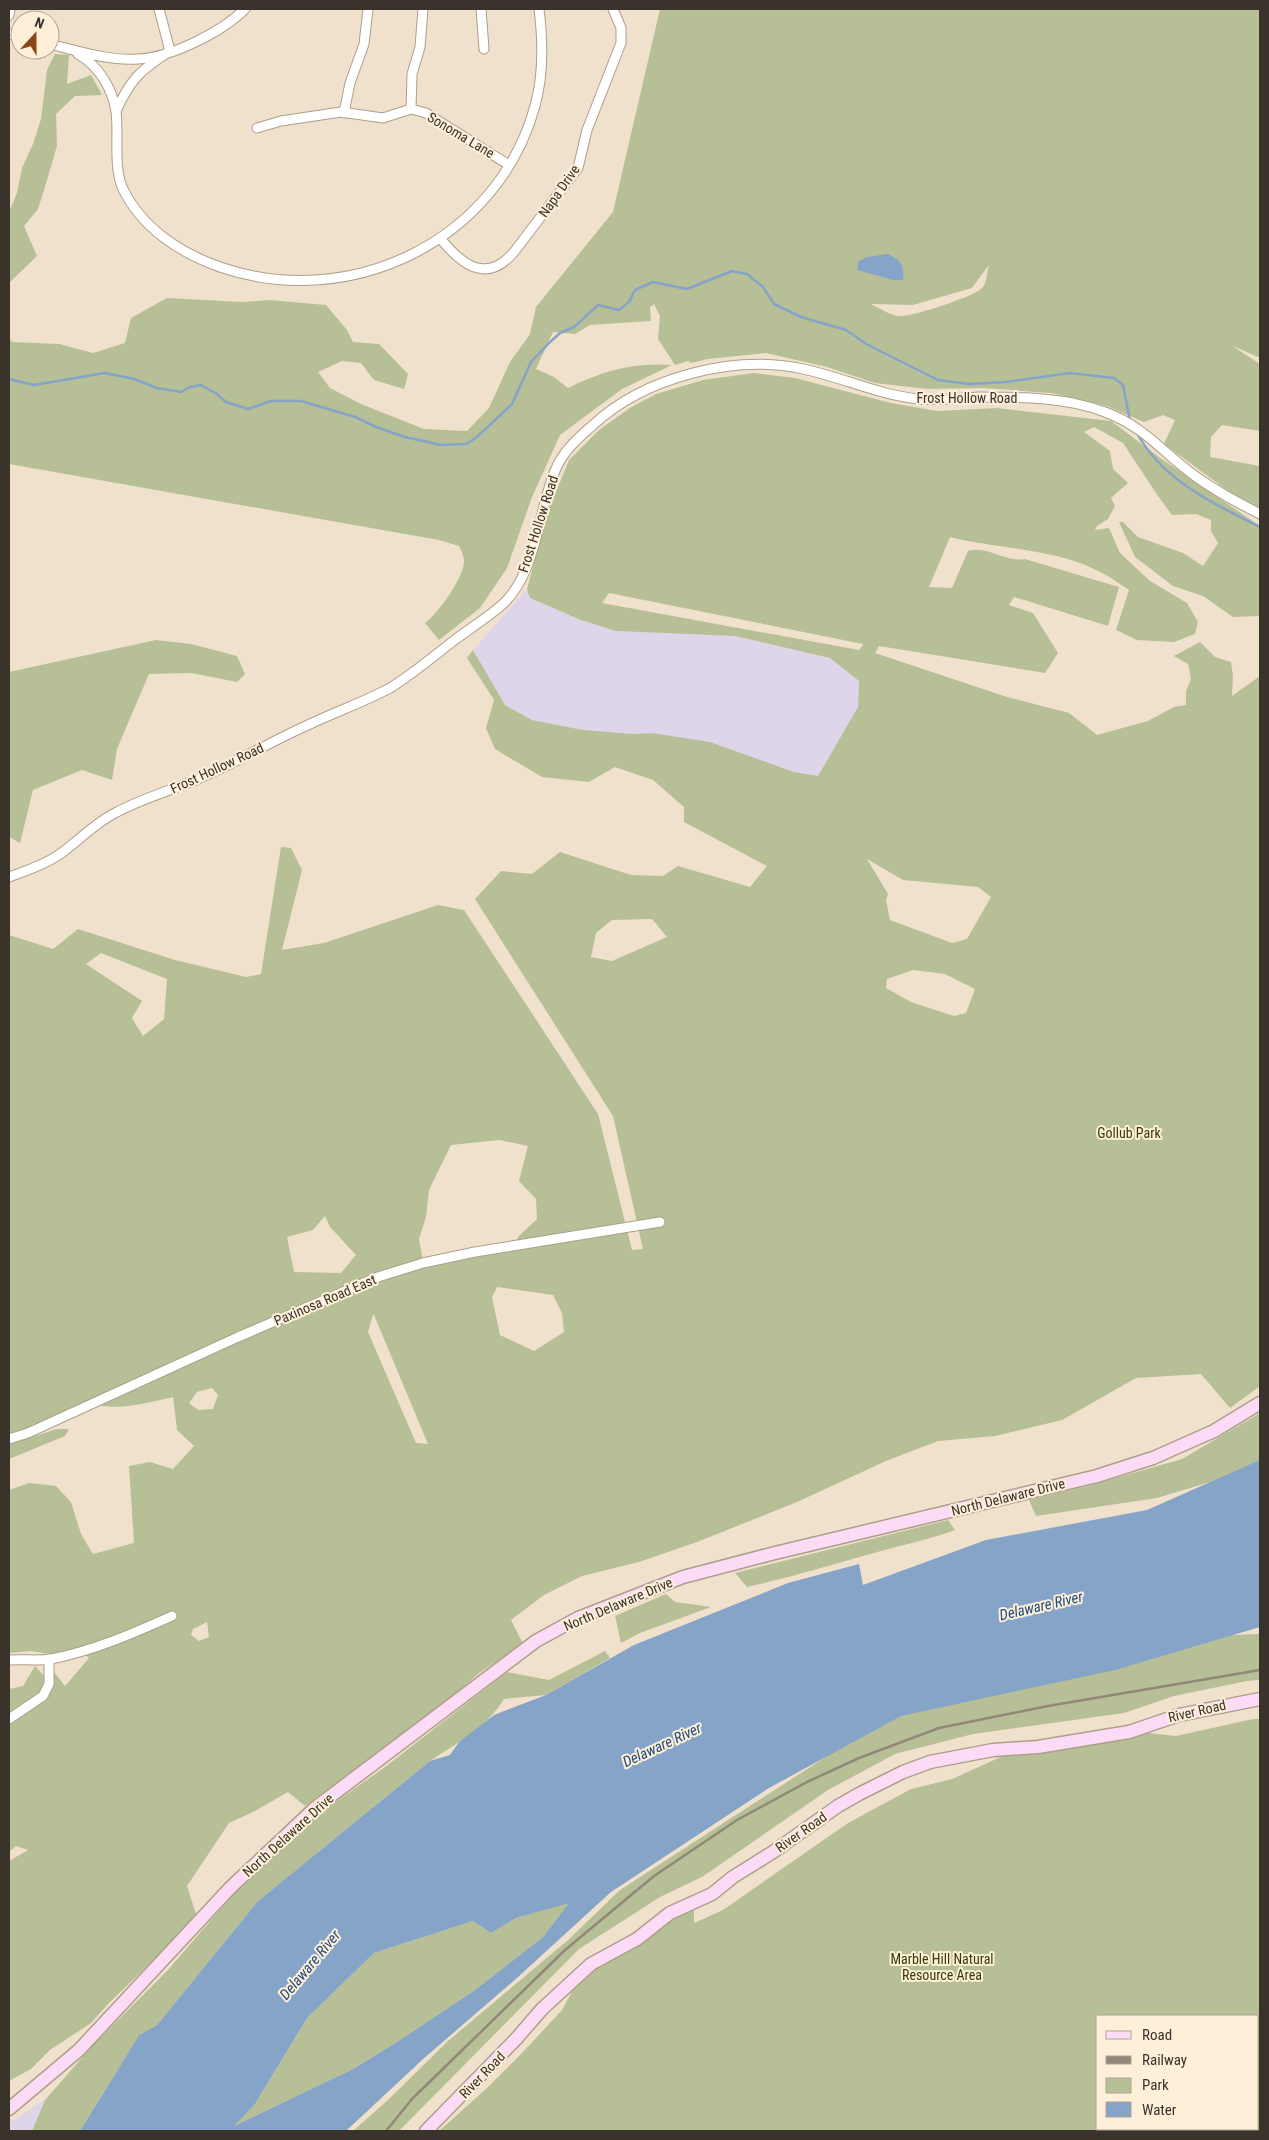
<svg xmlns="http://www.w3.org/2000/svg" width="1269" height="2140" viewBox="0 0 1269 2140" font-family="'Roboto Condensed',sans-serif">
<style>
.industrial{fill:#ded5eb}
.green{fill:#b7bf96;fill-rule:evenodd}
.water{fill:#85a4c8;fill-rule:evenodd}
.lines{fill:none;stroke-linecap:round;stroke-linejoin:round}
.stream{stroke:#85a4c8;stroke-width:2.5}
.street-casing{stroke:#ad9f8a;stroke-width:11}
.secondary-casing{stroke:#ad9f8a;stroke-width:15}
.street{stroke:#fff;stroke-width:9}
.secondary{stroke:#fcdbf6;stroke-width:12}
.rail{stroke:#928879;stroke-width:2.5}
.labels{text-anchor:middle;stroke-width:4;stroke-linejoin:round;paint-order:stroke}
.street-label{font-size:14px;fill:#39332b;stroke:#feefd9}
.park-label{font-size:14px;fill:#353c04;stroke:#feefd9}
.water-label{font-size:15px;font-style:italic;fill:#214d7c;stroke:#feefd9}
</style>
<rect width="100%" height="100%" fill="#f0e1cc"/>
<g class="industrial">
<path d="M527 589 530 598 581 620 616 631 735 636 830 658 859 681 858 707 818 776 794 772 758 760 652 733 633 734 583 730 532 720 505 705 473 650Z"/>
<path d="M45 2100 34 2131H9V2123Z"/>
</g>
<g class="green">
<path d="M660 9H1260V358L1231 345 1260 364V431L1222 425 1211 437 1210 457 1260 466V508L1231 493 1164 444 1175 420 1163 415 1144 422 1107 406 1051 393 984 388 927 389 875 383 827 367 766 353 708 359 691 363 688 361 675 365 658 339 660 316 654 304 650 307 651 321 590 325 575 334 553 332 536 369 554 377 568 388C602 371 634 362 672 365L622 389 560 435 532 497 507 568 480 608 439 640 425 623C438 614 464 577 464 561 464 556 461 550 459 546L439 540 9 464V339L13 342 59 344 93 353 125 343 131 318 167 298 242 302 270 300 326 305 347 330 353 342 379 344 408 374 404 389 374 380 361 363 342 361 318 372 330 388 361 404 424 429 467 431 489 408 510 362 530 334 536 307 613 212ZM989 265C987 271 987 282 983 287 977 296 911 317 900 316 891 316 879 308 871 304L913 305 972 288Z"/>
<path d="M55 54 69 55 67 84 91 75 102 95 75 96 56 114 57 146 44 190 38 209 24 226 37 256 9 283V212L17 193 22 168 33 144 41 119 47 70Z"/>
<path d="M754 373 795 378 891 403 937 411 997 408 1111 421 1159 457 1260 526V616L1233 617 1203 596 1173 586 1135 557 1119 522H1123L1138 537 1183 553 1203 566 1218 543 1211 531V520L1196 514 1172 515 1158 496 1123 443 1094 427 1084 432 1110 451 1113 469 1128 483 1111 498 1115 506 1108 519 1097 526 1095 530 1109 528 1120 553 1150 581 1187 603 1198 622 1195 634 1174 642 1137 640 1116 630 1129 590C1118 583 1108 575 1096 570 1053 548 997 549 950 537L929 587 952 588 968 551C988 545 1005 563 1025 559L1119 587 1108 626 1014 597 1009 605 1033 613 1058 653 1045 673 879 646 875 653 1007 697 1069 713 1097 735 1148 721 1174 707 1186 705V691L1191 679 1188 664 1174 656 1200 642 1215 657 1231 662 1233 676 1232 696 1260 676V1386L1230 1408 1201 1374 1136 1378 1062 1420 995 1436 938 1441 886 1461 797 1502 697 1542 639 1562 582 1576 544 1595 511 1620 523 1644 479 1673 442 1705 305 1806 288 1792 253 1812 229 1823 187 1886 196 1914 164 1950 110 2002 91 2023 50 2050 31 2069 9 2081V1861L28 1850 16 1846 9 1852V1689L23 1686 35 1666 45 1677 54 1672 65 1686 89 1658 77 1648 50 1654 31 1651 9 1653V1490L29 1483 56 1486 71 1502 81 1534 93 1554 134 1543 129 1466 150 1462 173 1469 194 1446 177 1430 173 1397C150 1402 110 1414 91 1401L38 1425 9 1434V935L53 949 78 929 175 960 246 977 261 974 281 847 291 848 302 870 282 950 324 943 438 905 464 910 598 1114 632 1250 643 1249 613 1116 475 899 501 871 532 874 560 852 631 875 663 876 678 866 750 887 767 866 684 822V807L653 780 615 767 589 782 542 777 495 749 486 728 494 700 467 658 473 650 505 705 532 720 583 730 633 734 652 733 710 742 794 772 818 776 858 707 859 681 830 658 735 636 616 631 581 620 530 598 527 589 547 514 569 460 599 430 630 408 656 394 703 380ZM609 593 863 644V645L859 650 602 603ZM867 859 903 880 978 887 991 897 967 939 952 943 890 920 886 900 888 894ZM652 919 667 937 612 961 591 957 596 933 612 920ZM101 953 167 979 164 1019 143 1036 132 1018 142 1001 86 964ZM913 970 945 974 975 989 966 1013 954 1016 911 1002 886 988 887 979ZM499 1140 528 1146 519 1181 536 1199 537 1219 518 1237 514 1250 424 1267 419 1239 426 1217 429 1190 451 1145ZM325 1216 330 1227 356 1255 341 1273 294 1272 287 1237 313 1230ZM497 1287 553 1295 562 1313 564 1332 534 1351 500 1335 492 1297ZM373 1315H374L428 1444 416 1443 368 1332ZM212 1388 218 1395 213 1409 198 1410 189 1403 197 1392ZM207 1622 209 1637 199 1641 191 1635 193 1629Z"/>
<path d="M156 640 191 644 237 656 245 674 237 682 191 673 149 674 117 749 112 780 82 770 33 790 20 843 9 837V672Z"/>
<path d="M1260 1413V1467L1157 1498 1036 1516 1029 1500 1088 1486 1182 1459Z"/>
<path d="M57 1429H69L65 1436 9 1459V1444Z"/>
<path d="M948 1520 955 1530C931 1539 906 1544 881 1551 837 1563 792 1577 747 1587L735 1573Z"/>
<path d="M666 1594 675 1602 711 1607 640 1633 621 1643 615 1616Z"/>
<path d="M1260 1634V1680L1247 1681 1174 1696 1124 1713 973 1734 895 1754 828 1790 702 1877 660 1897 579 1949 399 2131H353L389 2099 448 2041 568 1940 620 1890 872 1727 946 1695 1199 1636Z"/>
<path d="M605 1651 610 1658 546 1695 504 1699C487 1727 457 1743 430 1761L258 1901 157 2025 139 2035 80 2131H32L45 2100 94 2044 167 1971 230 1898 320 1813 385 1767 507 1672 549 1680Z"/>
<path d="M1253 1719H1260V2131H439L486 2089 522 2053 562 2010 574 1988 591 1971 641 1944 678 1916 694 1910V1923L723 1910 848 1823 911 1789 952 1779 1005 1755 1113 1742 1148 1733 1176 1736ZM1098 2016H1258V2129H1098Z"/>
<path d="M570 1902 543 1937 475 1990 397 2042 353 2069 232 2127 255 2104 307 2018 374 1953 473 1921 491 1933 516 1918Z"/>
</g>
<g class="water">
<path d="M888 254C902 261 904 265 903 280H893L857 270 858 262 867 257Z"/>
<path d="M1260 1460V1627L1115 1670 901 1716 769 1788 611 1892 518 1977 422 2060 346 2131H80L139 2035 157 2025 258 1901 430 1761 450 1755 459 1742 494 1715 546 1695 634 1645 788 1583 859 1564 863 1585 986 1540 1147 1510ZM569 1903 543 1937 475 1990 397 2042 353 2069 234 2126 255 2104 307 2018 374 1953 473 1921 491 1933 516 1918Z"/>
</g>
<g class="lines">
<g class="stream">
<path d="M9 379 34 385 105 373 134 379 157 388 181 392 190 387 201 385 217 394 226 402 248 409 271 401H301L355 417 376 427 405 437 441 445 466 444 477 437 512 404 531 362 550 342 560 333 574 327 598 305 619 310 629 302 635 290 653 282 687 289 732 271 747 274 763 287 774 304 801 317 846 330 868 345 938 380 969 384 1005 382 1070 373 1114 378 1123 385 1130 421"/>
<path d="M1137 433C1162 480 1214 504 1260 527"/>
</g>
<g class="street-casing">
<g id="street">
<path d="M481 9 484 49"/>
<path d="M9 15 10 9"/>
<path d="M9 34 20 36"/>
<path d="M50 44C78 51 109 61 138 59 170 58 222 32 245 9"/>
<path d="M78 54C99 66 112 88 116 111 131 78 141 70 170 51L159 9"/>
<path d="M411 109 412 74 420 47 423 9"/>
<path d="M116 111C119 134 113 168 123 189 142 228 180 253 220 267 350 312 498 241 535 106 544 74 543 41 539 9"/>
<path d="M344 113 350 83 364 44 368 9"/>
<path d="M257 128 281 121 341 112 383 118 411 109 426 113 509 165"/>
<path d="M440 238C461 264 486 285 514 252L578 168 587 130 621 43V28L613 9"/>
<path d="M9 877C25 871 42 866 57 856 78 842 94 823 117 812 143 798 173 790 200 778 237 762 272 741 308 725 335 712 364 702 390 688 413 674 435 655 456 639 472 627 490 616 504 603 537 571 538 511 555 471 562 452 578 438 593 425 645 377 734 354 803 369 842 377 878 395 919 399 939 401 958 398 979 397 1020 397 1066 397 1105 412 1145 427 1162 452 1195 476 1216 491 1238 503 1260 514"/>
<path d="M9 1439 28 1433 238 1337 378 1277 423 1263 475 1252 660 1222"/>
<path d="M9 1660C23 1659 38 1661 51 1659 93 1651 134 1633 172 1616"/>
<path d="M9 1719 43 1696 49 1684V1659"/>
</g>
</g>
<g class="secondary-casing">
<g id="secondary">
<path d="M9 2109 79 2050 230 1888 315 1808 536 1641 578 1618 683 1577 775 1553 1097 1476 1153 1458 1214 1431 1260 1403"/>
<path d="M426 2131 516 2039 542 2009 591 1964 637 1939 670 1913 712 1894 733 1877 773 1852 838 1806 859 1794 903 1772 930 1762 993 1750 1038 1747 1129 1732 1179 1715 1260 1699"/>
</g>
</g>
<use href="#street" class="street"/>
<use href="#secondary" class="secondary"/>
<path class="rail" d="M386 2131 412 2099 565 1950 654 1876 737 1820 807 1782 859 1758 939 1728 1048 1706 1260 1670"/>
</g>
<g class="labels">
<g class="street-label">
<text transform="translate(461 135) rotate(31)" y="5">Sonoma Lane</text>
<text transform="translate(559 191) rotate(-55)" y="5">Napa Drive</text>
<text x="967" y="403">Frost Hollow Road</text>
<text transform="translate(538 524) rotate(-72)" y="5">Frost Hollow Road</text>
<text transform="translate(217 768) rotate(-25)" y="5">Frost Hollow Road</text>
<text transform="translate(325 1300) rotate(-23)" y="5">Paxinosa Road East</text>
<text transform="translate(1008 1497) rotate(-14)" y="5">North Delaware Drive</text>
<text transform="translate(618 1604) rotate(-23)" y="5">North Delaware Drive</text>
<text transform="translate(1197 1711) rotate(-13)" y="5">River Road</text>
<text transform="translate(801 1832) rotate(-35)" y="5">River Road</text>
<text transform="translate(288 1835) rotate(-42)" y="5">North Delaware Drive</text>
<text transform="translate(482 2075) rotate(-46)" y="5">River Road</text>
</g>
<g class="park-label">
<text x="1129" y="1138">Gollub Park</text>
<text x="942" y="1964">Marble Hill Natural<tspan x="942" dy="16">Resource Area</tspan></text>
</g>
<g class="water-label">
<text transform="translate(1041 1606) rotate(-13)" y="5">Delaware River</text>
<text transform="translate(662 1745) rotate(-25)" y="5">Delaware River</text>
<text transform="translate(310 1965) rotate(-50)" y="5">Delaware River</text>
</g>
</g>
<rect width="1269" height="2140" fill="none" stroke="#39332b" stroke-width="20"/>
<rect x="1096" y="2015" width="162" height="115" fill="#feefd9" stroke="#afa493"/>
<rect x="1106" y="2031" width="25" height="8" fill="#fcdbf6" stroke="#afa493"/>
<text x="1142" y="2040" font-size="15" fill="#39332b">Road</text>
<rect x="1106" y="2056" width="25" height="8" fill="#928879" stroke="#afa493"/>
<text x="1142" y="2065" font-size="15" fill="#39332b">Railway</text>
<rect x="1106" y="2078" width="25" height="15" fill="#b7bf96" stroke="#afa493"/>
<text x="1142" y="2090" font-size="15" fill="#39332b">Park</text>
<rect x="1106" y="2102" width="25" height="15" fill="#85a4c8" stroke="#afa493"/>
<text x="1142" y="2115" font-size="15" fill="#39332b">Water</text>
<g transform="translate(35 35) rotate(21)"><circle r="24" fill="#feefd9" stroke="#afa493"/>
<path d="M0-4L9 19L0 12L-9 19Z" fill="#8a4718"/>
<text y="-8" font-size="14" font-weight="bold" text-anchor="middle" fill="#39332b">N</text>
</g>
</svg>
